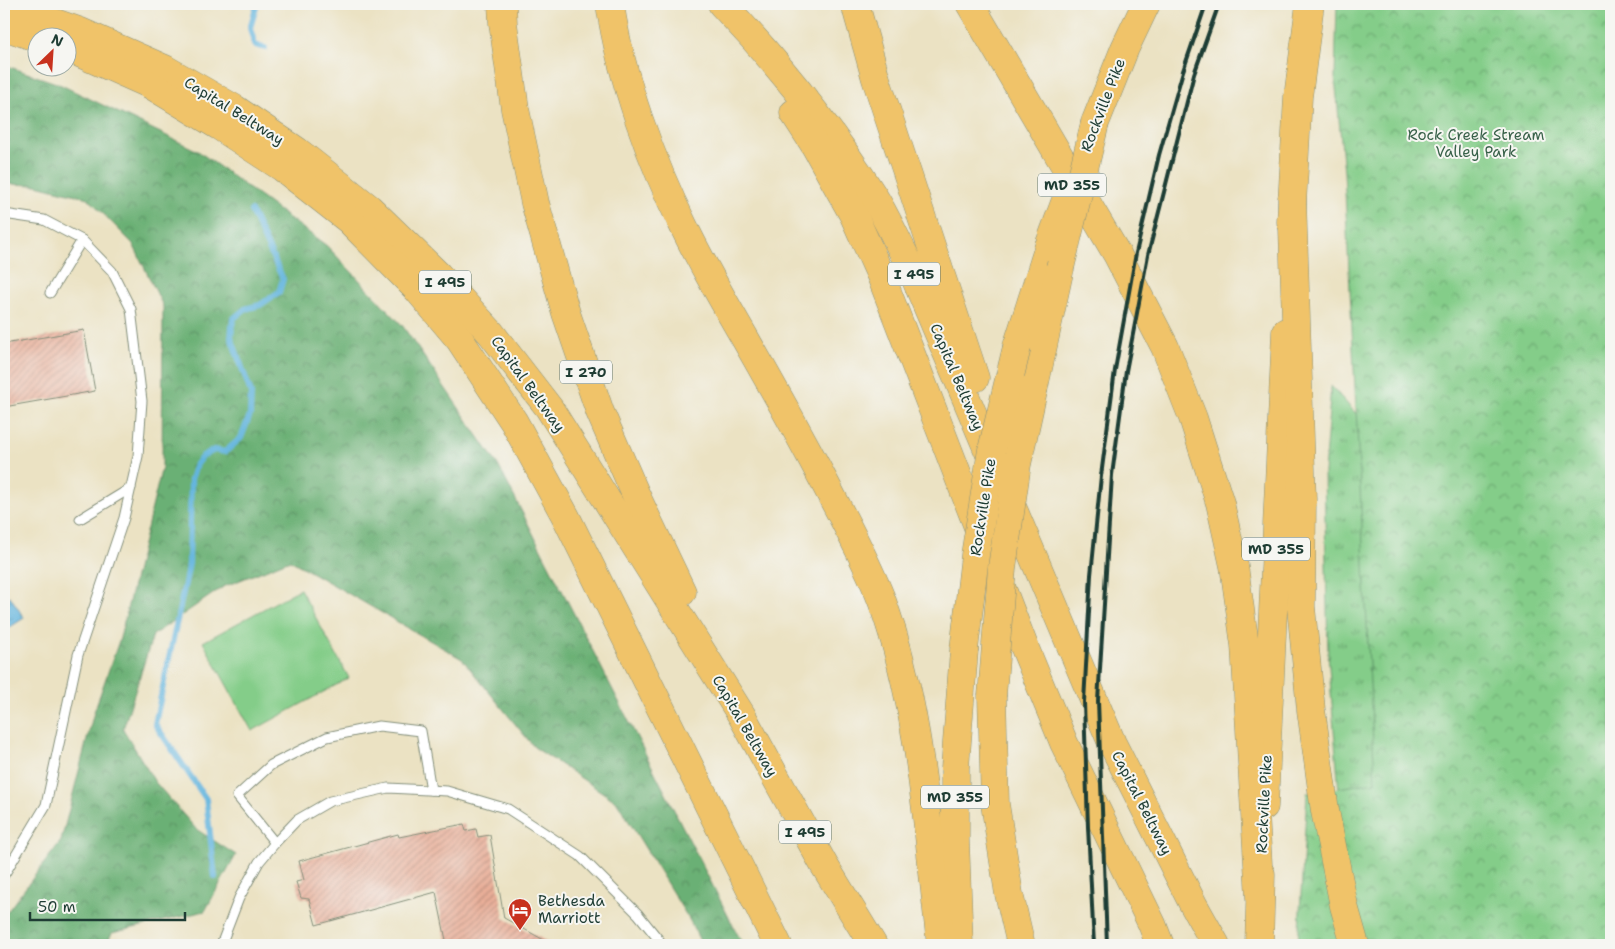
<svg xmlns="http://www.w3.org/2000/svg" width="1615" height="949" viewBox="0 0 1615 949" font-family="'Shantell Sans',sans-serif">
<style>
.grass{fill:url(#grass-tufts);stroke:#52855e}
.forest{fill:url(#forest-crowns);stroke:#457654}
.park{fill:url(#park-crowns);stroke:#52855e}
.pitch{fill:#84cd89;stroke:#52855e}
.water{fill:url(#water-ripples);stroke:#417989}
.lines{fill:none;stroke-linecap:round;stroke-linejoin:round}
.stream{stroke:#63b5de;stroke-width:6}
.building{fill:url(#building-hatch)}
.lane-casing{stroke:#85907c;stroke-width:11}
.primary-casing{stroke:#85907c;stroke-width:29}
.highway-casing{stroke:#85907c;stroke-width:29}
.lane{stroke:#fff;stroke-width:9}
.primary{stroke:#f0c369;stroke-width:28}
.highway{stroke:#f0c369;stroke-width:28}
.rail{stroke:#1f3d34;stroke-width:4}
.primary-bridge-casing{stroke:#85907c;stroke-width:29;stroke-linecap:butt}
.highway-bridge-casing{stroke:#85907c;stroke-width:29;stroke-linecap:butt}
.primary-bridge{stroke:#f0c369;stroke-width:28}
.highway-bridge{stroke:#f0c369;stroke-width:28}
.labels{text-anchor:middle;stroke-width:4;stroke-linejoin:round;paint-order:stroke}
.shield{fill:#f6f6f2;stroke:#60746d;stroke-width:1}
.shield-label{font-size:14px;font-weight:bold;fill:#1f3d34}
.street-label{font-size:15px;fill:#1f3d34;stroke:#f6f6f2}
.park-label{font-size:15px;fill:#386149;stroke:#f6f6f2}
.poi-label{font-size:15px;fill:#1f3d34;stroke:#f6f6f2;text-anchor:start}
</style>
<defs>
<pattern id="grass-tufts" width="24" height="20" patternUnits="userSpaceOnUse" patternTransform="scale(1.25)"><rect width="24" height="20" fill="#84cd89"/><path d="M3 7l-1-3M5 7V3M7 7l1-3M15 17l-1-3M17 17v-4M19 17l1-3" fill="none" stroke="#6ba871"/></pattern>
<pattern id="forest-crowns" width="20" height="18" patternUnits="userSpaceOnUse" patternTransform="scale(1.25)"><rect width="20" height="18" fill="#6bb075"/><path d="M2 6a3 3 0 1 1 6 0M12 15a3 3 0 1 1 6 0" fill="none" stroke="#579061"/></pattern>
<pattern id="park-crowns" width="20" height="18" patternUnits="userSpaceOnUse" patternTransform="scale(1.25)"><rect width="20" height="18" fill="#84cd89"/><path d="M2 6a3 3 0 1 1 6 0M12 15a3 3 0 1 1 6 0" fill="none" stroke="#6ba871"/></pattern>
<pattern id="water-ripples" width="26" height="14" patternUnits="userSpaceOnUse" patternTransform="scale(1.25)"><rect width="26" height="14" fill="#63b5de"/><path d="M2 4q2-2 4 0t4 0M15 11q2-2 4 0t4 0" fill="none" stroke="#5194b5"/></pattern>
<pattern id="building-hatch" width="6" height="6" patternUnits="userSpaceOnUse" patternTransform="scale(1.25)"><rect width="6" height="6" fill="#e9ae98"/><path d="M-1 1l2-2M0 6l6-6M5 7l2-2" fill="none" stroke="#bc8f7d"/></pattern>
</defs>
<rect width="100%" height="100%" fill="#f6f6f2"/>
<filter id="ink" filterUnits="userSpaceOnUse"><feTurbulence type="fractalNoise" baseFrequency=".02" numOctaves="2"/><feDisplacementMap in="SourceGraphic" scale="10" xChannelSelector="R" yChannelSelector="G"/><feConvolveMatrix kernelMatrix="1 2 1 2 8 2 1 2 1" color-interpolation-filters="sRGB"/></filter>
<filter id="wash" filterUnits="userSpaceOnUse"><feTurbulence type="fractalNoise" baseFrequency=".0096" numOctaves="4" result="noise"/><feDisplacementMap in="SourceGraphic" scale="20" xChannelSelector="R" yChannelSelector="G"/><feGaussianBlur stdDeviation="1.12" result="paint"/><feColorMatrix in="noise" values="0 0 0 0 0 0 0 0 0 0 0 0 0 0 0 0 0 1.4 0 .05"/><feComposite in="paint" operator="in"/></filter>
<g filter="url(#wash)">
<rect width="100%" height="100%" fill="#ebe2c3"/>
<path class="grass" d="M1331 386 1369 428 1440 777 1340 805 1328 654 1324 472Z"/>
<path class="forest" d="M4 65 59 84 198 151 327 246 402 325 498 465 743 945H702L690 921 617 802 534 747 462 659 290 560 223 587 153 635 123 729 155 782 196 829 236 855 205 911 112 933 106 945H4V916L61 841 94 712 120 638 162 467 163 306 133 244 88 198 37 185 4 184Z"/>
<path class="park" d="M1337 4H1611V945H1298L1307 793 1375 782 1344 172 1335 77Z"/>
<path class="pitch" d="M300 589 349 678 252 731 203 642Z"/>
<path class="water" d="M10 596 24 618 4 631V600Z"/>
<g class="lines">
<g class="stream">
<path d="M257 4 250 28 255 45 265 48"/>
<path d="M215 877 206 799 155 724 189 564 191 479 196 464 203 456 214 450 225 452 241 438 250 415 251 393 231 337 233 319 245 309 260 305 279 292 283 279 251 211"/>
</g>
</g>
<g id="blocks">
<g class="building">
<path d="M84 330 95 391 4 407V344Z"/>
<path d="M464 824 466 831 476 829 478 837 490 835 504 918 553 945H447L436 892 316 925 309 899 301 898 296 882 304 880 299 861 398 834 399 837Z"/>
</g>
</g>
</g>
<g filter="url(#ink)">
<use href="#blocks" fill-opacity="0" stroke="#85907c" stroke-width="1"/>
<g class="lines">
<g class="lane-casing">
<g id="lane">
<path d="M4 214 44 220 82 240 112 271 131 309 142 401 138 456 124 518 78 655 46 805 4 875"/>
<path d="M50 293 82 240"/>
<path d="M80 519 131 488"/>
<path d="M275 843 237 796 271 765 327 737 379 726 421 731 431 790"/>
<path d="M221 945 239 898 259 862 275 843 297 820 330 801 388 788 447 791 508 809 580 856 638 914 663 945"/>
</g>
</g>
<g class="primary-casing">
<g id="primary">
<path d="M1095 123 1125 48 1146 4"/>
<path d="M1291 222 1298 97 1310 4"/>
<path d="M1017 347 1049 246"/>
<path d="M1264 806 1286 332"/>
<path d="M959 945 955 840V768L964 650"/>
<path d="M1259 945 1261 874"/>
</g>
</g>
<g class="highway-casing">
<g id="highway">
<path d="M502 4 503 23 515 109 535 203 566 313 600 412 639 502 682 592"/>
<path d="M610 4C621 79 651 161 685 229 699 258 715 286 731 314 764 371 796 428 827 487 846 524 867 562 882 601 922 712 927 830 941 945"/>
<path d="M722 4C778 63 830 128 874 197 888 220 899 245 911 268L1112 743 1193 904 1216 945"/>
<path d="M855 4 876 79 975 378"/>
<path d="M970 4 1118 256 1165 347 1193 418 1220 503 1234 566 1245 645 1260 898"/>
<path d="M4 5 81 32 165 69 235 109 297 151 369 208 438 275 491 333 549 408 742 716 824 865 873 945"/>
<path d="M4 26 38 38"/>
<path d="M68 48 151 85 219 126 283 168 349 220 417 289 460 340 514 422 566 517 778 945"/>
<path d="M794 113 814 144 854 216 881 276 1024 646 1064 743 1152 924 1160 945"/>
<path d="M1292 199 1302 500 1301 607 1311 710 1325 811 1344 906 1355 945"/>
<path d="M1034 387 1060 268"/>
<path d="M992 696 995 804 1009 894 1021 945"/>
</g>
</g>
<use href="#lane" class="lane"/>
<use href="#primary" class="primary"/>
<use href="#highway" class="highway"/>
<g class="rail">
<path d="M1094 945 1088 827 1084 702 1091 575 1101 476 1115 370 1136 253 1159 155 1183 71 1206 4"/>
<path d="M1107 945 1098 701 1112 475 1126 371 1148 255 1194 74 1219 4"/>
</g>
<g class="primary-bridge-casing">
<g id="primary-bridge">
<path d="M1049 246 1067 197"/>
<path d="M964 650 975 555 992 450 1017 347"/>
</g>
</g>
<g class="highway-bridge-casing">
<g id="highway-bridge">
<path d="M1060 268 1095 123"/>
<path d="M992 696 1002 568 1017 464 1034 387"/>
</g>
</g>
<use href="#primary-bridge" class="primary-bridge"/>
<use href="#highway-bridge" class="highway-bridge"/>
</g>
</g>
<defs>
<g id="hotel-pin" transform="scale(1.25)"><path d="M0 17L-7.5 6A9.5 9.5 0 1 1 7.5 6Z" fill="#c8321e" stroke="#f6f6f2"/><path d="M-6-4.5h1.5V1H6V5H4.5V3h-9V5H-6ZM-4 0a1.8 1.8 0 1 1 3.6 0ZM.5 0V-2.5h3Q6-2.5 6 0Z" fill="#fff"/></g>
</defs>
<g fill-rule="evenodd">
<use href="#hotel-pin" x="520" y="910"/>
</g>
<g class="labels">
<g class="shield">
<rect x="1038" y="173.5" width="68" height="23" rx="4"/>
<rect x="888" y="262.5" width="52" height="23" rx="4"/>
<rect x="419" y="270.5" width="52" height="23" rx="4"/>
<rect x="560" y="360.5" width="52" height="23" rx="4"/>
<rect x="1242" y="537.5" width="68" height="23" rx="4"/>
<rect x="921" y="785.5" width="68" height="23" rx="4"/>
<rect x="779" y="820.5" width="52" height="23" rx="4"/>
</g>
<g class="shield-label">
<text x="1072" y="190">MD 355</text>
<text x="914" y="279">I 495</text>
<text x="445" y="287">I 495</text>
<text x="586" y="377">I 270</text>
<text x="1276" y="554">MD 355</text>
<text x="955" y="802">MD 355</text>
<text x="805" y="837">I 495</text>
</g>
<g class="street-label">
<text transform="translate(1103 105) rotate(-69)" y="5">Rockville Pike</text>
<text transform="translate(234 111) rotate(32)" y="5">Capital Beltway</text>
<text transform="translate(957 377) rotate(67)" y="5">Capital Beltway</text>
<text transform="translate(528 384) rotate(54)" y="5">Capital Beltway</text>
<text transform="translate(983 507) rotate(-81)" y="5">Rockville Pike</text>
<text transform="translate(745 726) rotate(60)" y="5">Capital Beltway</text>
<text transform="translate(1142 803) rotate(63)" y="5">Capital Beltway</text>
<text transform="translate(1264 804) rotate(-87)" y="5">Rockville Pike</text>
</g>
<g class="park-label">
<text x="1476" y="140">Rock Creek Stream<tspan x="1476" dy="17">Valley Park</tspan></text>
</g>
<g class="poi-label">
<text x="538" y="906">Bethesda<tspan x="538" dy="17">Marriott</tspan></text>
</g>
</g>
<rect width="1615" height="949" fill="none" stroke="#f6f6f2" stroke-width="20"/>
<g transform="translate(52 52) rotate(25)"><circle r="24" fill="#f6f6f2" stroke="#a0aca6"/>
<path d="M0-4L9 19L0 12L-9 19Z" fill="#c8321e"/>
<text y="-8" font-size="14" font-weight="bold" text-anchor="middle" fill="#1f3d34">N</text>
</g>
<path d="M30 912v8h155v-8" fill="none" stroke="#1f3d34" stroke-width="2.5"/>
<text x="38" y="912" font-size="15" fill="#1f3d34" stroke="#f6f6f2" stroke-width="4" paint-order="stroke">50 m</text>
</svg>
